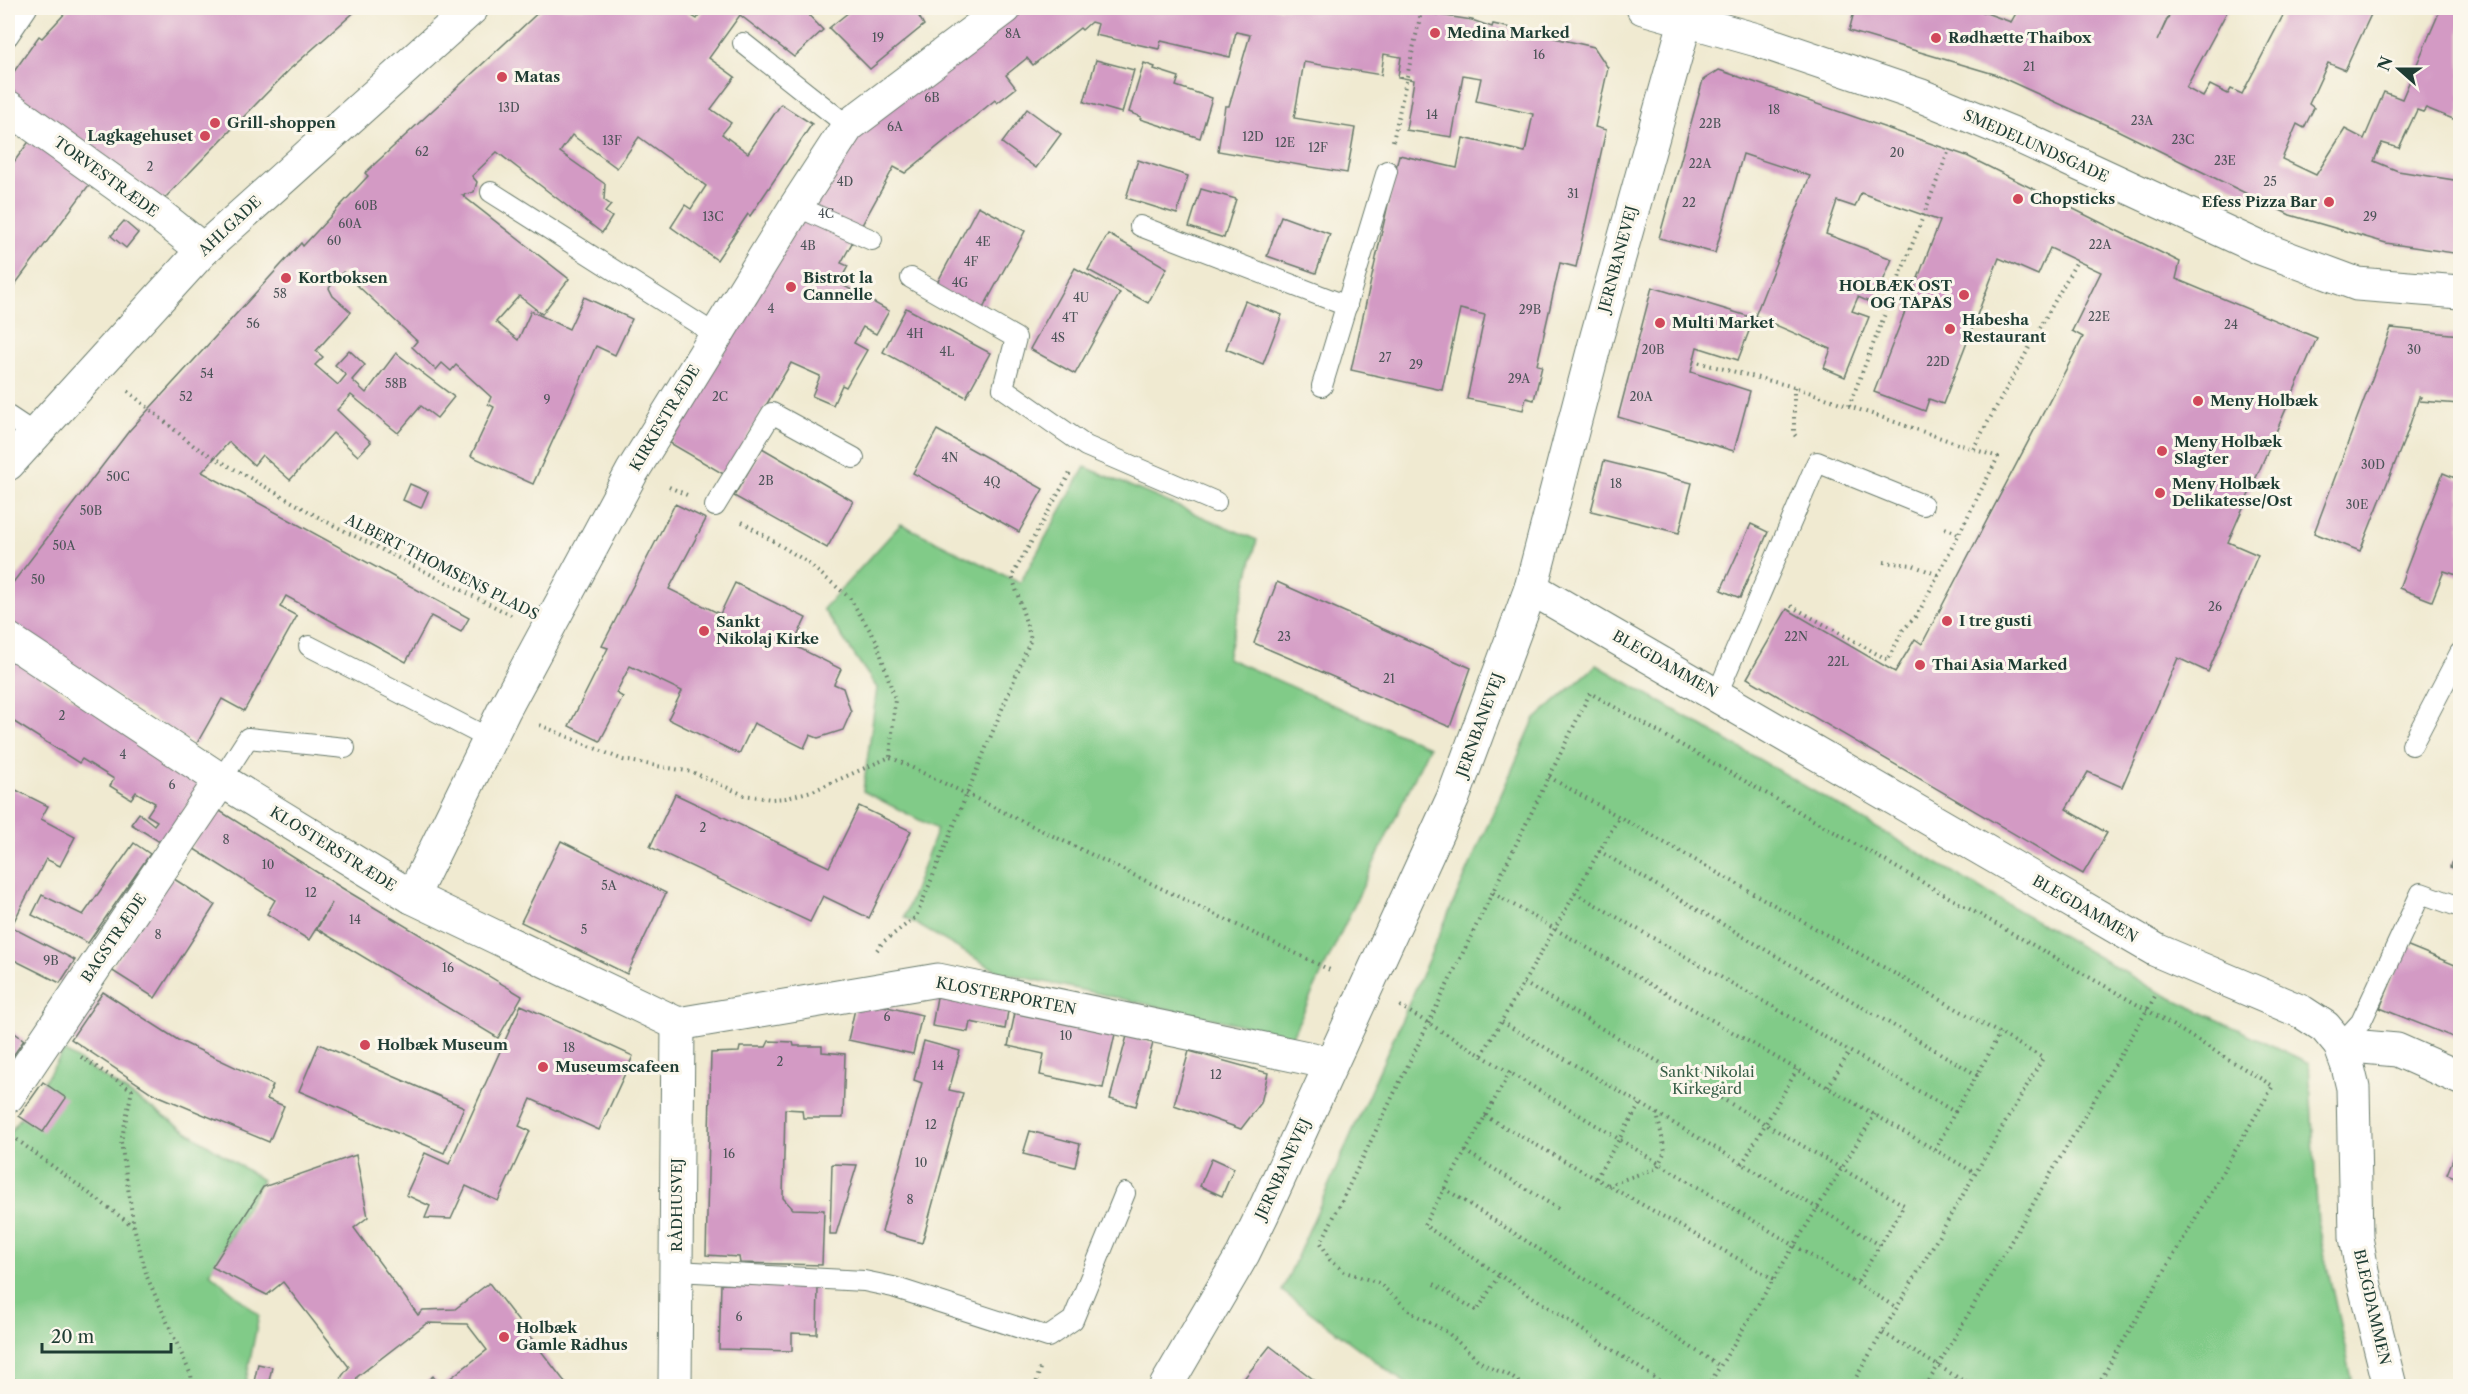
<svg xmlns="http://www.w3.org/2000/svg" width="2468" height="1394" viewBox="0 0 2468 1394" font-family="'Libre Caslon Text',serif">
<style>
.green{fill:#81cb88;stroke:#50845e;stroke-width:1.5}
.building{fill:#d39ac4}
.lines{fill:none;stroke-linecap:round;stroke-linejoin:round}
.lane-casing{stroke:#687a6b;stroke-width:22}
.street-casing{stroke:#687a6b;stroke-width:35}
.secondary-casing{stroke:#687a6b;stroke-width:35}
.path{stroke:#687a6b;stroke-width:4;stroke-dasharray:1.5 4.5;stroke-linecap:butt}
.lane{stroke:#fff;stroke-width:20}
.street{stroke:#fff;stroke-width:33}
.secondary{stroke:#fff;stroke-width:33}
.poi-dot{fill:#d1495b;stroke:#fbf7ec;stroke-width:2}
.labels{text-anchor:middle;stroke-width:6;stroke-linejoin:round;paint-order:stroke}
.number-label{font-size:12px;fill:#4c5458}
.poi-label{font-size:15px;font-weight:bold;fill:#1f3d34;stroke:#fbf7ec;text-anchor:start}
.street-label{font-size:15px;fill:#1f3d34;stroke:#fbf7ec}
.park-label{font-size:15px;fill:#386049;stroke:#fbf7ec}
</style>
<rect width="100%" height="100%" fill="#fbf7ec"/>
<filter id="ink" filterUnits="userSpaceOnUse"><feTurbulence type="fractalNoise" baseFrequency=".0167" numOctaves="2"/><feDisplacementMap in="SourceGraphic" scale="12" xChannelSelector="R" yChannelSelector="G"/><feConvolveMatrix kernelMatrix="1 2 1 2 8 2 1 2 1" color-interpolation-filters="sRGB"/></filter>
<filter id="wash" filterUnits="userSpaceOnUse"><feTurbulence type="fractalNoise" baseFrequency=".008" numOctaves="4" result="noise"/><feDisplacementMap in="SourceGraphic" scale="24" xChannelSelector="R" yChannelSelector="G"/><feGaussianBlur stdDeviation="1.35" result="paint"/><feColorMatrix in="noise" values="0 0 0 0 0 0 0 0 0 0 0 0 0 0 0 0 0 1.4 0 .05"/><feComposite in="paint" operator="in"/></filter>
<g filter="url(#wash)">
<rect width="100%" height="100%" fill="#f0ead1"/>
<g class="green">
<path d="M1085 467 1257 540 1227 658 1429 747 1292 1036 999 972 904 917 937 829 863 791 877 688 823 609 901 524 1020 583Z"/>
<path d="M1597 665 2155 990 2309 1063 2318 1225 2352 1379 2333 1386H1409L1282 1291 1534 720Z"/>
<path d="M64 1051 262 1180 210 1273 259 1315 245 1386H8V1136Z"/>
</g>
<g id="blocks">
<g class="building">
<path d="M70 8H359L290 69 163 200 8 88V80L39 36 42 38Z"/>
<path d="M543 8H679L697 19 704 8H809L805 11 823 30 794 57 740 15 709 58 735 77 711 109 731 123 722 134 748 153 781 104 812 124 750 216 748 214 717 260 671 227 685 205 691 209 706 186 639 137 617 168 572 135 560 152 605 184 604 200 611 205 605 212 612 217 602 233 497 152 472 176 477 182 474 192 462 195 569 279 542 314 519 296 496 322 518 340 531 311 569 329 584 297 632 319 615 355 596 346 533 484 471 456 494 407 488 404 491 397 456 365 451 371 442 363 436 370 412 347 417 341 343 272 329 288 333 296 351 312 316 351 323 357 315 365 338 385 346 375 335 365 349 350 365 365 352 380 366 393 396 353 454 397 437 418 421 406 398 433 351 395 337 410 371 442 358 456 333 433 290 480 262 455 254 465 229 442 202 472 469 618 461 632 431 616 406 662 286 596 280 607 297 616 244 711 222 699 196 745 8 629V589L129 431 301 243 303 246 368 176 365 173Z"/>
<path d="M854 8H914L924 25 870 69 829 28Z"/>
<path d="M1015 8H1393L1472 20 1492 27 1493 24 1594 47 1608 68 1595 127 1606 130 1576 267 1560 263 1537 365 1542 366 1534 400 1526 398 1523 410 1467 399 1485 315 1460 309 1442 390 1351 370 1399 155 1457 168 1463 138 1525 152 1533 114 1476 101 1481 78 1463 75 1452 137 1406 130 1414 80 1398 77 1401 57 1384 54 1381 75 1304 62 1294 118 1355 128 1347 173 1218 151 1225 106H1229L1250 35 1236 32 1230 57 1161 41 1159 49 1095 35 1098 24 1091 22 1082 30 1080 28 1033 65 1027 58 1006 75 1016 88 997 103 995 100 905 173 894 167 841 263 848 266 839 283 889 311 876 334 863 327 854 343 867 350 846 387 842 385 833 405 812 396 820 376 791 363 725 475 670 443 847 141Z"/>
<path d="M1855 8H1972L2011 22 2019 8H2172L2157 41 2173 8H2229L2186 88 2203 97 2210 85 2228 94 2231 89 2242 94 2287 8H2374L2345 70 2328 63 2309 104 2314 108 2304 128 2297 124 2282 159 2316 175 2345 129 2364 139 2384 92 2402 99 2441 8H2460V114L2458 121 2426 108 2423 112 2417 110 2399 148 2382 143 2374 161 2398 171 2460 181V254L2386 243 2290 215 2113 128 1994 74 1849 31Z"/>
<path d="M1096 60 1134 70 1122 113 1084 102Z"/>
<path d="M1144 63 1155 67 1154 69 1179 77 1176 86 1212 98 1200 138 1140 119 1141 117 1129 112Z"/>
<path d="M1719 70 1967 156 2180 262 2176 279 2317 338 2228 542 2258 555 2208 672 2178 658 2122 787 2088 772 2066 809 2107 833 2083 874 1747 678 1787 609 1895 672 1915 639 1922 644 2083 337 2072 331 2101 272 2050 248 2038 275 1999 258 1943 404 1929 399 1925 411 1874 392 1940 221 1861 193 1855 207 1837 201 1826 234 1892 259 1874 304 1858 297 1852 311 1869 317 1845 377 1824 368 1831 349 1755 316 1810 176 1743 154 1715 253 1659 238 1703 80Z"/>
<path d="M1027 109 1061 134 1036 168 1002 143Z"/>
<path d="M33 136 92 181 8 294V170Z"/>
<path d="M1138 160 1188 176 1177 214 1126 198Z"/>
<path d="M1201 189 1236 199 1224 238 1189 227Z"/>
<path d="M978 206 1025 231 981 312 935 287Z"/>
<path d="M1281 216 1330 234 1316 273 1267 256Z"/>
<path d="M124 221 138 233 126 248 111 236Z"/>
<path d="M1108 234 1167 268 1148 303 1088 270Z"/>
<path d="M1075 268 1120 293 1075 374 1030 349Z"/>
<path d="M1652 287 1754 318 1738 360 1697 347 1691 372 1750 391 1734 451 1618 417Z"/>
<path d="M1245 301 1282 315 1263 364 1226 349Z"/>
<path d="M906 308 990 353 966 397 883 352Z"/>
<path d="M2391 328 2460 335V404L2420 401 2421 397H2419L2407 433 2360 551 2314 533Z"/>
<path d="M937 430 1043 489 1019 532 913 473Z"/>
<path d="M762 448 853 501 827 548 734 496Z"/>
<path d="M1604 461 1692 483 1679 533 1591 511Z"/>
<path d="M2443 473 2460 480V576L2444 571 2432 601 2399 588Z"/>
<path d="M410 484 428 492 421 508 403 500Z"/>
<path d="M675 504 706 519 669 589 720 614 735 583 806 618 793 645 841 669 834 684 843 688 851 712 843 730 818 738 810 735 804 748 754 723 739 754 668 719 682 691 630 666 616 693 623 697 600 741 569 726 608 648 602 646Z"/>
<path d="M1751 524 1768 532 1740 598 1721 590Z"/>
<path d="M1277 582 1471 668 1450 727 1254 643Z"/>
<path d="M8 657 203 782 163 844 131 824 139 813 154 825 157 821 147 815 155 803 136 792 131 799 110 786 114 779 82 759 79 763 8 718Z"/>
<path d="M8 786 48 806 41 819 75 837 60 866 46 859 11 927 75 960 60 983 8 957Z"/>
<path d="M675 794 829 867 859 806 911 831 869 918 823 896 810 922 650 847Z"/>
<path d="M215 808 342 888 522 996 498 1038 317 929 332 903 309 940 267 914 275 900 191 847Z"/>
<path d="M561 841 666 893 627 974 521 922Z"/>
<path d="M134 843 150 854 88 943 32 915 42 895 83 915Z"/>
<path d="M2460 852V870L2450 867 2451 863Z"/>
<path d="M171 877 215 905 155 998 111 970Z"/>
<path d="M2406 945 2460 967V1040L2380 1008Z"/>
<path d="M103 992 178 1040 273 1085 267 1099 284 1106 269 1142 152 1093 71 1039Z"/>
<path d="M937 997 1008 1011 1005 1029 970 1022 968 1032 932 1026Z"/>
<path d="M857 1000 922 1015 913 1054 848 1040Z"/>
<path d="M521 1005 633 1056 599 1130 531 1099 519 1126 530 1131 498 1201 466 1186 451 1219 425 1218 430 1206 406 1195 425 1153 449 1164Z"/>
<path d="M1015 1013 1115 1034 1103 1088 1040 1075 1044 1054 1008 1046Z"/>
<path d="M8 1028 24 1040 8 1063Z"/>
<path d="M1127 1036 1153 1043 1136 1106 1110 1099Z"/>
<path d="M769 1041 793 1042 794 1046H822V1052L845 1054 843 1118H803L802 1110 785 1109 783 1198 793 1209 824 1210 822 1265 740 1263 739 1257 706 1255 711 1053 739 1052 740 1047H766Z"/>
<path d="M924 1041 960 1051 949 1090 963 1093 922 1243 882 1232 922 1083 914 1080Z"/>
<path d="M319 1044 464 1107 444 1153 299 1091Z"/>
<path d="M1189 1051 1268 1073 1261 1103 1241 1129 1174 1105Z"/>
<path d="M43 1082 66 1098 43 1132 19 1116Z"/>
<path d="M1030 1131 1080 1144 1075 1167 1023 1154Z"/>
<path d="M2460 1142V1179L2447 1174Z"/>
<path d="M356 1155 368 1217 354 1228 418 1315 423 1310 455 1309 489 1283 568 1386H420L433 1376 440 1386 487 1350 467 1324 427 1323 357 1377 355 1386H339L342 1376 349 1367 283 1282 267 1295 212 1267 263 1187Z"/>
<path d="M1212 1158 1234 1168 1222 1196 1200 1186Z"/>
<path d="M832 1164 857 1165 836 1234H830Z"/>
<path d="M721 1284 818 1287 817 1334 792 1333V1351L719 1349Z"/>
<path d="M1270 1346 1322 1386H1238Z"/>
<path d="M258 1364 272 1367 268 1386H253Z"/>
</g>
</g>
</g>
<g filter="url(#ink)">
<use href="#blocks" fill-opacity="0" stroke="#687a6b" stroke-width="1.5"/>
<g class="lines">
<g class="lane-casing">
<g id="lane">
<path d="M8 36 27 8"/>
<path d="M743 43 848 126"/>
<path d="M491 192 716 335"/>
<path d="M796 206 872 240"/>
<path d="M1140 226 1347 306"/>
<path d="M911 278 1016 338 1003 388 1086 446 1216 502"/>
<path d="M1322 386 1387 171"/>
<path d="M8 416 35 434"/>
<path d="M715 506 772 413 854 458"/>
<path d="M309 646 490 739"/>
<path d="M1717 694 1817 462 1923 505"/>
<path d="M2412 745 2460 653"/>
<path d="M221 780 248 738 345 748"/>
<path d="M2340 1045 2361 1022 2421 893 2460 907"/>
<path d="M676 1271 864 1281 893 1287 1048 1337 1073 1320 1125 1193"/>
</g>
</g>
<g class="street-casing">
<g id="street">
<path d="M8 107 158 214 203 250"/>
<path d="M1531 588 2156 950 2302 1012 2325 1027 2340 1045 2348 1067 2353 1088 2356 1237 2364 1282 2390 1386"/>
<path d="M8 639 221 780 412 897 678 1024"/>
<path d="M412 897 504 710 632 472 796 206 848 126 1005 8"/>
<path d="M678 1024 938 980 1331 1063"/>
<path d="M2340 1045 2397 1050 2460 1078"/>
<path d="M8 1096 221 780"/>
<path d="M675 1386 678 1024"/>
<path d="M1166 1386 1243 1254 1263 1213 1453 798 1531 588 1597 336 1689 8"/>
</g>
</g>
<g class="secondary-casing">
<g id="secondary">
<path d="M1643 8 1757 40 1919 95 2014 134 2258 247 2357 284 2460 292"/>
<path d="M8 464 203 250 472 8"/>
</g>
</g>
<g class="path">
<path d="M1393 141 1422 8"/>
<path d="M1693 361 1794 387 1973 449 2077 261"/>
<path d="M1794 387V434L1798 439"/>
<path d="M128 391 194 446 327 522 511 615"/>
<path d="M1849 406 1949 150"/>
<path d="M669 487 687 495"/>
<path d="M742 522 804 560 849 597 876 640 895 699 890 757"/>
<path d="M1945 528 1959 534"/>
<path d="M1884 562 1912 565 1938 575"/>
<path d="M1791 606 1888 660 1903 630 1918 614 1998 457 1973 449"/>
<path d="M540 725 623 760 692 772 744 795 771 799 786 798 815 790 890 757 1332 971"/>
<path d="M1549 777 2043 1058 1851 1386"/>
<path d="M1599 851 1977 1075 2000 1033"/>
<path d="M1493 893 1975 1173"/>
<path d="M1575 893 1955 1112 1935 1150"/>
<path d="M877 950 883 942 916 917 1031 639 1012 576 1070 473"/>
<path d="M1524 983 1904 1205 1880 1245"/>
<path d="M1400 1006 1897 1308"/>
<path d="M1502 1022 1880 1245 1857 1283"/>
<path d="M1482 1055 1619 817"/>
<path d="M81 1057 132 1090 121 1142 134 1227 147 1277 191 1375 193 1386"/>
<path d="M1510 1072 1424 1225 1667 1386"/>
<path d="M1828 1087 1850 1051"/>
<path d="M1955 1112 1977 1075"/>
<path d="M1485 1116 1774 1279"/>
<path d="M12 1136 133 1226"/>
<path d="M1465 1151 1562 1211"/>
<path d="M1742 1164 1797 1070"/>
<path d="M1596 1178 1640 1104"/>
<path d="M1608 1185 1657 1168 1665 1151 1657 1114"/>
<path d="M1444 1188 1720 1366"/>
<path d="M1434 1284 1477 1311 1499 1275"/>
<path d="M1883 1333 1972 1386"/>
<path d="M8 1377 26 1386"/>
<path d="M1039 1386 1036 1384 1040 1368"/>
<path d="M1524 1386 1507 1374 1490 1368 1479 1361 1447 1332 1412 1313 1379 1283 1345 1272 1330 1260 1321 1243 1590 693 2147 1010 2273 1086 2097 1386"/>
<path d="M1708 1386 1875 1114"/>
<path d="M1926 1386 2157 993"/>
</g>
<use href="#lane" class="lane"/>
<use href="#street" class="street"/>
<use href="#secondary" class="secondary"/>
</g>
</g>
<g class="poi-dot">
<circle cx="1435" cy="33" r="6"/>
<circle cx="1936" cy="38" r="6"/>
<circle cx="502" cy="77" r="6"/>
<circle cx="215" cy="123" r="6"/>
<circle cx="205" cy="136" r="6"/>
<circle cx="2018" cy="199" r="6"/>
<circle cx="2329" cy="202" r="6"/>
<circle cx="286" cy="278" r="6"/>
<circle cx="791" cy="287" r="6"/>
<circle cx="1964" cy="295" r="6"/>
<circle cx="1660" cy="323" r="6"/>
<circle cx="1950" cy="329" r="6"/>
<circle cx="2198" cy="401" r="6"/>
<circle cx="2162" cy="451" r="6"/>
<circle cx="2160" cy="493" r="6"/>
<circle cx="1947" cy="621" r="6"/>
<circle cx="704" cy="631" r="6"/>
<circle cx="1920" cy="665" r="6"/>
<circle cx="365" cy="1045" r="6"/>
<circle cx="543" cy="1067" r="6"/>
<circle cx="504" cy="1337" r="6"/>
</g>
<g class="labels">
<g class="number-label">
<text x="1013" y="38">8A</text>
<text x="878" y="42">19</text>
<text x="1539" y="59">16</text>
<text x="2029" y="71">21</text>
<text x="932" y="102">6B</text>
<text x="509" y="112">13D</text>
<text x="1774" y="114">18</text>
<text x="1432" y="119">14</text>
<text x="2142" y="125">23A</text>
<text x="1710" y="128">22B</text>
<text x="895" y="131">6A</text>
<text x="1253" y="141">12D</text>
<text x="2183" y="144">23C</text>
<text x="612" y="145">13F</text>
<text x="1285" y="147">12E</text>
<text x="1318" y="152">12F</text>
<text x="422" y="156">62</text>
<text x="1897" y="157">20</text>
<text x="2225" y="165">23E</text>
<text x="1700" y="168">22A</text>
<text x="150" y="171">2</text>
<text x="845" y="186">4D</text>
<text x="2270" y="186">25</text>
<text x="1573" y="198">31</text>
<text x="1689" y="207">22</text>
<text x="366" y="210">60B</text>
<text x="826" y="218">4C</text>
<text x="713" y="221">13C</text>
<text x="2370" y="221">29</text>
<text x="350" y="228">60A</text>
<text x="334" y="245">60</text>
<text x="983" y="246">4E</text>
<text x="2100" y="249">22A</text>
<text x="808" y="250">4B</text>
<text x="971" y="266">4F</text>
<text x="960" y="287">4G</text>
<text x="280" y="298">58</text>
<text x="1081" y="302">4U</text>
<text x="771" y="313">4</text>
<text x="1530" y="314">29B</text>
<text x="2099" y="321">22E</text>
<text x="1070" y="322">4T</text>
<text x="253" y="328">56</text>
<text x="2231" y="329">24</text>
<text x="915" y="338">4H</text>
<text x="1058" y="342">4S</text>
<text x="1653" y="354">20B</text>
<text x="2414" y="354">30</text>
<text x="947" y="356">4L</text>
<text x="1385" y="362">27</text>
<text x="1938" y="366">22D</text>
<text x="1416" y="369">29</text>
<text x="207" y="378">54</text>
<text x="1519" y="383">29A</text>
<text x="396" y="388">58B</text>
<text x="186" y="401">52</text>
<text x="720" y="401">2C</text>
<text x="1641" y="401">20A</text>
<text x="547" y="404">9</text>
<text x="950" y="462">4N</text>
<text x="2373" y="469">30D</text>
<text x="118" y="481">50C</text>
<text x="766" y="485">2B</text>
<text x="992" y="486">4Q</text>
<text x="1616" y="488">18</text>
<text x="2357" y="509">30E</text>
<text x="91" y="515">50B</text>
<text x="64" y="550">50A</text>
<text x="38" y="584">50</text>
<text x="2215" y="611">26</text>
<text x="1284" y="641">23</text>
<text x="1796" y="641">22N</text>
<text x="1838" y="666">22L</text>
<text x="1389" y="683">21</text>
<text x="62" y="720">2</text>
<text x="123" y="759">4</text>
<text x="172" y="789">6</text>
<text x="703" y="832">2</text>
<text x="226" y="844">8</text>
<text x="268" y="869">10</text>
<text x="609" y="890">5A</text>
<text x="311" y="897">12</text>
<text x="355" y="924">14</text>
<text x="584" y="934">5</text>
<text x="158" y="939">8</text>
<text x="51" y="965">9B</text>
<text x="448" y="972">16</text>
<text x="887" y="1021">6</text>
<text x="1066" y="1040">10</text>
<text x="569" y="1052">18</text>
<text x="780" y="1066">2</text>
<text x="938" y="1070">14</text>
<text x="1216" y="1079">12</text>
<text x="931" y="1129">12</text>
<text x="729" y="1158">16</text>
<text x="921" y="1167">10</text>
<text x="910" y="1204">8</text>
<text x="739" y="1321">6</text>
</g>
<g class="poi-label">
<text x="1447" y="38">Medina Marked</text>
<text x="1948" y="43">Rødhætte Thaibox</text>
<text x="514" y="82">Matas</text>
<text x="227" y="128">Grill-shoppen</text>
<text x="193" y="141" text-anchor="end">Lagkagehuset</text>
<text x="2030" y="204">Chopsticks</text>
<text x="2317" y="207" text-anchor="end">Efess Pizza Bar</text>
<text x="298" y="283">Kortboksen</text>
<text x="803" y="283">Bistrot la<tspan x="803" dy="17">Cannelle</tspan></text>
<text x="1952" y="291" text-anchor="end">HOLBÆK OST<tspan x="1952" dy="17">OG TAPAS</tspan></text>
<text x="1962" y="325">Habesha<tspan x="1962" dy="17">Restaurant</tspan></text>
<text x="1672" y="328">Multi Market</text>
<text x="2210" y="406">Meny Holbæk</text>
<text x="2174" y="447">Meny Holbæk<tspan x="2174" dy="17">Slagter</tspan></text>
<text x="2172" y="489">Meny Holbæk<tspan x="2172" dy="17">Delikatesse/Ost</tspan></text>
<text x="1959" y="626">I tre gusti</text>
<text x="716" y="627">Sankt<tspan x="716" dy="17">Nikolaj Kirke</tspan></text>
<text x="1932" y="670">Thai Asia Marked</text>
<text x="377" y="1050">Holbæk Museum</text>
<text x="555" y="1072">Museumscafeen</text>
<text x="516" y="1333">Holbæk<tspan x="516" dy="17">Gamle Rådhus</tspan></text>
</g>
<g class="street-label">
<text transform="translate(2036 146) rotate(24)" y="5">SMEDELUNDSGADE</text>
<text transform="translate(106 177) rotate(36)" y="5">TORVESTRÆDE</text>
<text transform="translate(230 226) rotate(-43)" y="5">AHLGADE</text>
<text transform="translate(1618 259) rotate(-75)" y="5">JERNBANEVEJ</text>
<text transform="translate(665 418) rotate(-59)" y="5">KIRKESTRÆDE</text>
<text transform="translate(442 567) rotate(27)" y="5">ALBERT THOMSENS PLADS</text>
<text transform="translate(1665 664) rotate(30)" y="5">BLEGDAMMEN</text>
<text transform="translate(1480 725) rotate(-70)" y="5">JERNBANEVEJ</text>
<text transform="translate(333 849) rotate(32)" y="5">KLOSTERSTRÆDE</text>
<text transform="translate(2085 909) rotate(30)" y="5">BLEGDAMMEN</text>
<text transform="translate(114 938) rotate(-56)" y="5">BAGSTRÆDE</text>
<text transform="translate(1006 996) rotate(11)" y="5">KLOSTERPORTEN</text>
<text transform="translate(1283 1169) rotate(-65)" y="5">JERNBANEVEJ</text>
<text transform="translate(677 1205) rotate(-90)" y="5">RÅDHUSVEJ</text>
<text transform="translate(2372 1307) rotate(77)" y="5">BLEGDAMMEN</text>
</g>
<g class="park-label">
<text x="1707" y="1077">Sankt Nikolai<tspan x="1707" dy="17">Kirkegård</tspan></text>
</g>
</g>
<rect width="2468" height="1394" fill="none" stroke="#fbf7ec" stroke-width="30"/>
<g transform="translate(2399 69) rotate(291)" stroke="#fbf7ec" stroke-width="4.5" paint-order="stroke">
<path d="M0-4.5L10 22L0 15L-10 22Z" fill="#1f3d34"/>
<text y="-9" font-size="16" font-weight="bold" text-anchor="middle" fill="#1f3d34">N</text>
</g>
<path d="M42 1343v9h129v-9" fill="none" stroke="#1f3d34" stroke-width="3"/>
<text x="51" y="1343" font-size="18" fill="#1f3d34" stroke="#fbf7ec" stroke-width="4.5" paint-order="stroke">20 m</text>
</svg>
